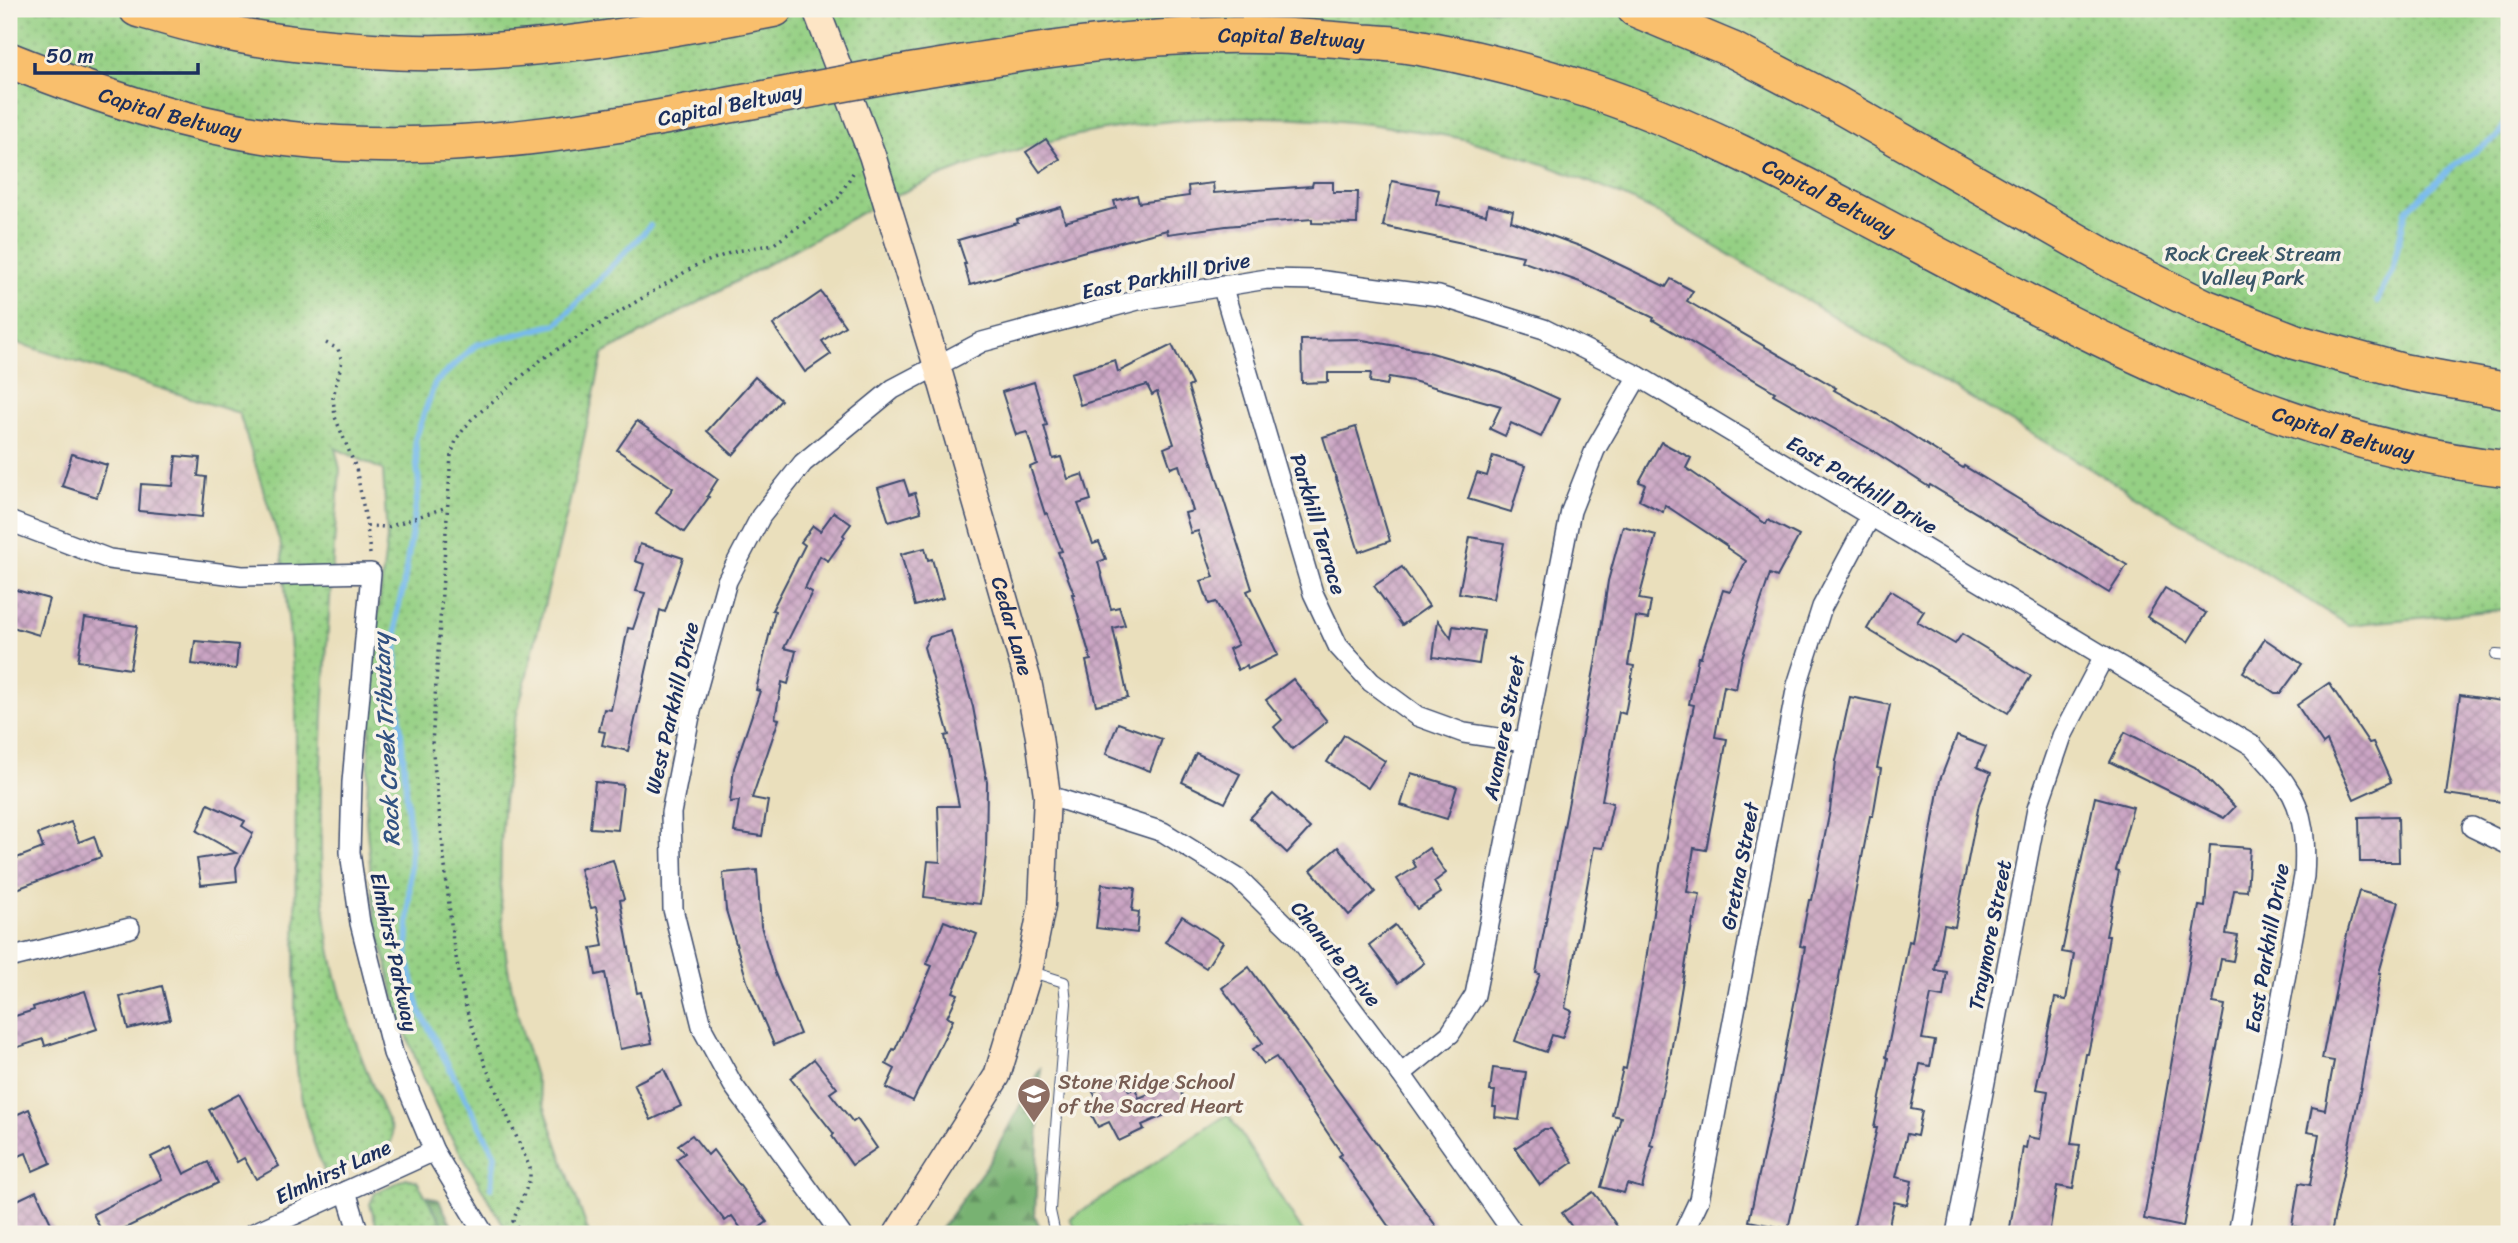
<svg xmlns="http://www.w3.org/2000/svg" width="2518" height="1243" viewBox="0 0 2518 1243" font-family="Sriracha,sans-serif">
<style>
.grass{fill:#95d084;stroke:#588071;stroke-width:2}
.forest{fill:url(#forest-firs);stroke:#4a7068;stroke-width:2}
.park{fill:url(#park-dots);stroke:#588071;stroke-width:2}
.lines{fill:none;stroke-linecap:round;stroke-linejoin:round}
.stream{stroke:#77baed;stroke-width:6}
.building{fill:url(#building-cross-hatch)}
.lane-casing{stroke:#3a496c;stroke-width:12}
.street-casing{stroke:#3a496c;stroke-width:22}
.secondary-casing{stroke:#3a496c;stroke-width:29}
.highway-casing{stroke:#3a496c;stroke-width:38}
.path{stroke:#3a496c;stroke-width:3.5;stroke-dasharray:2 5;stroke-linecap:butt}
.lane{stroke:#fff;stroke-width:10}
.street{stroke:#fff;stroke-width:19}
.secondary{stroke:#fde5c5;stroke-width:26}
.highway{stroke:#f9bf6d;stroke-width:35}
.highway-bridge-casing{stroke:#3a496c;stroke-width:38;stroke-linecap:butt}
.highway-bridge{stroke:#f9bf6d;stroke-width:35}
.labels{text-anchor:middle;stroke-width:7;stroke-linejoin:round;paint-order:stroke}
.street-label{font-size:21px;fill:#1b2f5e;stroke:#f7f3e8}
.park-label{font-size:21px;fill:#3a5768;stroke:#f7f3e8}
.education-label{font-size:21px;fill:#785e54;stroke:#f7f3e8;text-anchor:start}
.water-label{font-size:23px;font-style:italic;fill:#325282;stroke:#f7f3e8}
</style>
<defs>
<pattern id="forest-firs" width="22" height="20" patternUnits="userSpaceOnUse" patternTransform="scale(1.75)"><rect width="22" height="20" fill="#78b272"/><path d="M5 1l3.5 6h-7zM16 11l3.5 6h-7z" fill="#629161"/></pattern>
<pattern id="park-dots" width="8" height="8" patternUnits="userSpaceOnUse" patternTransform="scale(1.75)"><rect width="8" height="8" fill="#95d084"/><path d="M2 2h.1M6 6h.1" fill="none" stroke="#79a96f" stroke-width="1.8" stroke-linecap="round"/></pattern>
<pattern id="building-cross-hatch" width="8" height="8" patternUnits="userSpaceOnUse" patternTransform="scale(1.75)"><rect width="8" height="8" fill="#cba5c4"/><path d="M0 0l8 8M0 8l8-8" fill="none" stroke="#a487a2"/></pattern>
</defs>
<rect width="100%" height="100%" fill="#f7f3e8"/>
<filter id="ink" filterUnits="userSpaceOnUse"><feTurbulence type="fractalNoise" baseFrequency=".0143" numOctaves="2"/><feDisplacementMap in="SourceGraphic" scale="14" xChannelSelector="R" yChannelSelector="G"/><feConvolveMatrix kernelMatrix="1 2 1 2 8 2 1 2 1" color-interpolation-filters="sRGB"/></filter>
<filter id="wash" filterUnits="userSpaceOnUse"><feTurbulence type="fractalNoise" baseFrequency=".00686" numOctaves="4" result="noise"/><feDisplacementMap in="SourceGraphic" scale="28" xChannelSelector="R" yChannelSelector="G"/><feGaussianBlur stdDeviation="1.57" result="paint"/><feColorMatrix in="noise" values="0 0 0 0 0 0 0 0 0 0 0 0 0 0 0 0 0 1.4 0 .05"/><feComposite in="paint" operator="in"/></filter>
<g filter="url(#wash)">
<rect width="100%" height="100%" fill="#eadfbc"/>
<path class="grass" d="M1228 1114 1304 1234H1079L1070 1219Z"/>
<g class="forest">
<path d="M1041 1067 1035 1216 1043 1234H937L990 1161Z"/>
<path d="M408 1190 439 1200 456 1234H393Z"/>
</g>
<g class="park">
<path d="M9 9H2509V609L2348 625 2249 563 1659 213C1594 182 1529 156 1459 138 1441 134 1422 132 1403 129 1249 104 1088 118 943 175 890 196 841 224 791 251 729 286 666 320 603 354L566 518 514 726C499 812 494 904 512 990 530 1074 561 1154 589 1234H509L450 1135 422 1076 399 1014 375 918 366 820 374 648 387 538 383 470 335 448 340 469C332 569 324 669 321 770 320 839 319 909 336 976 349 1030 369 1080 392 1130V1140L386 1148 326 1176C308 1131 299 1099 295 1050L296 701 281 546 239 413 17 343 9 334Z"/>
<path d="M406 1178 417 1181 448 1234H379L370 1204 375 1193Z"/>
</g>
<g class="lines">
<g class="stream">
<path d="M2377 301 2392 271 2406 211 2455 164 2496 138 2509 119"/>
<path d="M491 1188 495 1155 419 1009 407 957 411 845 396 676 397 612 403 589 419 486 415 440 435 383 476 345 557 324 650 226"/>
</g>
</g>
<g id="blocks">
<g class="building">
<path d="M1046 139 1060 159 1040 172 1026 152Z"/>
<path d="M1392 181 1439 190 1436 204 1486 215 1488 205 1513 211 1511 221 1585 248 1666 287 1671 279 1693 291 1687 301 1836 388 1834 390 1886 419 1963 468 1964 466 2127 565 2109 593 1930 485 1929 487 1875 452 1773 394 1775 392 1653 320 1654 318 1580 282 1521 261 1523 256 1383 226Z"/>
<path d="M1313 182H1333V192H1358L1357 224 1312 223V219L1226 226 1168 234 1167 230 1082 252 970 285 964 264H966L958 240 1018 223 1017 220 1061 207 1065 222 1116 208 1114 201 1137 195 1139 203 1189 196 1188 186 1213 183 1214 193 1312 186Z"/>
<path d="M821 292 845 326 822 341 831 354 805 372 773 325Z"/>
<path d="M1357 339 1425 351 1501 373 1559 399 1541 437 1511 423 1505 436 1490 429 1501 406 1413 381 1389 377 1387 385 1370 382 1371 373H1328V382L1302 383 1301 340Z"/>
<path d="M1172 345 1192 385 1188 387 1252 589 1247 591 1278 655 1248 669 1247 665 1238 670 1229 649 1238 645 1216 602 1209 604 1201 581 1214 577 1198 531 1191 533 1185 513 1193 511 1179 465 1171 468 1164 448 1174 444 1157 392 1152 395 1147 385 1080 405 1071 373 1115 360 1118 372Z"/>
<path d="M755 377 781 400 733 455 707 431Z"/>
<path d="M1034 382 1047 425 1044 426 1053 459 1061 457 1068 479 1083 474 1091 500 1078 504 1093 544 1099 542 1106 559 1098 562 1111 609 1119 607 1125 625 1113 628 1128 698 1096 705 1086 661 1091 660 1072 594H1074L1058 552 1062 551 1047 513 1045 514 1030 467 1037 464 1027 432 1016 435 1002 392Z"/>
<path d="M637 421 718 479 707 496 709 497 684 532 656 513 673 488 617 450Z"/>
<path d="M1356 427 1390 541 1359 552 1323 437Z"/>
<path d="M1661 442 1691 458 1686 468 1766 524 1768 520 1799 536 1777 577 1770 574 1741 661 1736 689 1724 686 1715 737 1727 739 1706 850 1694 848 1687 892 1700 894 1695 920 1693 919 1670 1058 1650 1145 1653 1146 1642 1188 1627 1184 1624 1193 1601 1187 1621 1117 1612 1115 1623 1068 1626 1069 1643 980 1660 866 1694 705 1689 704 1698 657H1701L1723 590 1730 592 1746 561 1727 548V546L1665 505 1663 512 1639 500 1645 484 1639 482Z"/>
<path d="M72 454 107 465 97 497 62 486Z"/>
<path d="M176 456 200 458 198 476 206 477 202 517 139 511 141 484 173 486Z"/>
<path d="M1493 456 1525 466 1511 512 1468 499 1477 473 1487 476Z"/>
<path d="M904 480 909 495 915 493 921 512 889 522 878 488Z"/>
<path d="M834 512 851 524 843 535 845 537 828 561 820 556 805 588 812 592 784 648 796 651 788 684 782 682 775 718 779 719 752 798 768 801 762 836 734 832 739 801 730 802 734 768 760 691 756 690 775 611 772 610 805 545 801 542 813 526 820 531Z"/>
<path d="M1623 526 1656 535 1639 599 1651 601 1648 619 1636 617 1628 665 1634 666 1625 714 1619 712 1602 800 1613 803 1603 848 1594 847 1565 1008 1572 1011 1562 1038 1552 1035 1546 1052 1515 1041 1540 974 1536 973 1598 649 1608 581Z"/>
<path d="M1470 537 1504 543 1493 599 1459 593Z"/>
<path d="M640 544 683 558 665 612 660 610 628 751 602 745 605 732 599 731 604 709 611 710 628 628 633 629 645 593 636 591 644 564 635 561Z"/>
<path d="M925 548 928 560 932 559 943 598 915 606 901 554Z"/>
<path d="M1402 567 1429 606 1402 625 1374 586Z"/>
<path d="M9 588 49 599 39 635 9 626Z"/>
<path d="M2165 588 2206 613 2188 642 2147 617Z"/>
<path d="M1890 590 1924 611 1917 622 1955 644 1962 634 2031 676 2008 713 1867 629Z"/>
<path d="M85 618 137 626 130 669 78 661Z"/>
<path d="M1438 620 1451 638 1453 626 1484 631 1479 664 1433 657Z"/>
<path d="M951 631 973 707 987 782 986 855 980 904 924 897 928 861 940 862 938 806H959L945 736 949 735 924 647 929 637Z"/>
<path d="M2265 639 2302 664 2281 693H2275L2243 672Z"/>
<path d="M195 641 238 645 236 669 192 664Z"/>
<path d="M1293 679 1327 721 1292 749 1274 727 1282 720 1266 700Z"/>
<path d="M2329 683 2369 743 2373 742 2391 782 2354 799 2327 741 2323 744 2297 705Z"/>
<path d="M2460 695 2509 702V803L2446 794Z"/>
<path d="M1850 697 1890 705 1877 768 1881 769 1873 816H1870L1806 1149 1788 1229 1749 1221 1779 1082 1805 947 1800 946 1809 900H1812L1830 810 1836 761Z"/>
<path d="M1118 723 1162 739 1150 771 1106 754Z"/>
<path d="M2125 732 2195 767 2235 807 2224 818 2110 762Z"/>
<path d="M1344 735 1385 761 1368 788 1327 762Z"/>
<path d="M1957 736 1986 747 1977 767 1991 773 1979 804 1955 927 1944 925 1935 970 1947 972 1943 997 1931 995 1922 1039 1935 1041 1930 1066 1920 1064 1911 1109 1922 1111 1917 1136 1907 1134 1896 1177 1912 1181 1907 1205 1894 1202 1887 1234H1852L1877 1128H1874L1888 1058 1886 1057 1909 941 1912 942 1940 780Z"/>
<path d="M1196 753 1240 774 1225 803 1182 782Z"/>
<path d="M1411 773 1457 787 1447 819 1401 805Z"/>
<path d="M595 782 623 785 618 830 590 828Z"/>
<path d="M1273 794 1310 828 1287 853 1250 818Z"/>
<path d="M2095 797 2133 807 2116 870 2119 871 2106 936H2109L2098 1006 2088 1054H2086L2071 1144 2080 1145 2073 1189 2057 1186 2049 1234H2009L2023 1147 2026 1148 2028 1137 2040 1139 2048 1091 2036 1089 2055 998 2066 1000 2074 954 2062 952Z"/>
<path d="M208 804 245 821 242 826 253 833 236 867 237 881 201 885 197 859 236 853 197 831Z"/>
<path d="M2398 816 2399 862H2360L2359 817Z"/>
<path d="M71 822 79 842 94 836 101 857 9 892V861L43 848 38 834Z"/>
<path d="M2210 845 2250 848 2247 891 2234 890 2226 934 2238 936 2233 961 2221 959 2213 1003 2225 1005 2183 1227 2144 1219 2199 906 2205 907Z"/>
<path d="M1338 847 1375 892 1349 915 1311 870Z"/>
<path d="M1429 848 1446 873 1434 882 1441 893 1417 909 1397 879 1416 867 1412 860Z"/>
<path d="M613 860 624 899 620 900 637 993 641 992 652 1043 620 1049 605 973 596 975 591 948 603 946 596 907 591 908 580 869Z"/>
<path d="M757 870 761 926 774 971 800 1034 774 1045 747 981 726 910 723 873Z"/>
<path d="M1102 884 1135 888 1132 911 1139 912 1137 933 1096 928Z"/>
<path d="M2359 891 2399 902 2379 973H2381L2360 1091 2331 1233 2292 1226 2299 1183 2310 1185 2319 1134 2307 1132 2312 1107 2325 1110 2334 1061 2322 1059 2347 934Z"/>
<path d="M1182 916 1223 942 1206 968 1165 942Z"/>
<path d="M944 921 977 934 953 992 958 994 947 1017 953 1020 913 1101 886 1088 895 1069 886 1064 893 1049 895 1050 932 966 927 964Z"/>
<path d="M1395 925 1424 963 1398 983 1369 945Z"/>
<path d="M1249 967 1436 1226 1424 1234H1394L1339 1156 1342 1154 1276 1057 1264 1064 1253 1049 1263 1043 1222 988Z"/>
<path d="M162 986 170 1019 128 1029 120 997Z"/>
<path d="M85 991 97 1029 45 1046 43 1039 9 1050V1018L34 1010 33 1007Z"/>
<path d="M814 1059 837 1088 830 1093 853 1122 857 1119 877 1148 852 1165 832 1136 834 1134 790 1078Z"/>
<path d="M1493 1068 1526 1072 1519 1120 1495 1117 1496 1107H1493L1495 1091H1490Z"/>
<path d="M664 1069 681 1106 651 1120 634 1084Z"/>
<path d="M1122 1077 1129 1091 1135 1088 1139 1098 1177 1082 1186 1106 1142 1125 1144 1129 1119 1141 1109 1122 1098 1127 1086 1104 1097 1099 1093 1092Z"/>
<path d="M239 1094 279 1166 256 1179 244 1158 237 1162 209 1110Z"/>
<path d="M29 1109 51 1163 33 1171 26 1153 9 1160V1118Z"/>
<path d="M1544 1129H1551L1573 1162 1540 1185 1515 1148Z"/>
<path d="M692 1135 708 1155 713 1150 767 1222 751 1234H745L732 1216 725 1221 676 1159 685 1153 678 1145Z"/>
<path d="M171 1147 184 1174 208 1162 218 1183 113 1234H103L93 1214 162 1179 151 1157Z"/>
<path d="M36 1191 56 1234H15L9 1221V1204Z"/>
<path d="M1593 1192 1598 1198 1622 1234H1577L1562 1213Z"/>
</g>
</g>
</g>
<g filter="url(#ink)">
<use href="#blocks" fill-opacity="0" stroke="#3a496c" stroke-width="2"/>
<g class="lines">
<g class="lane-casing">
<g id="lane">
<path d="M2496 655 2509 656"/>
<path d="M1029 971 1064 982 1066 1003 1052 1177 1050 1211 1055 1234"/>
</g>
</g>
<g class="street-casing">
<g id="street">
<path d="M1222 285 1313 593 1338 646 1371 682 1417 716 1464 733 1524 742"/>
<path d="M9 521 109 559 242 576 371 573 352 782 350 852 360 923 393 1053 434 1151 484 1234"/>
<path d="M1047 795 1163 832 1239 879 1299 938 1401 1074 1514 1234"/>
<path d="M2472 827 2509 845"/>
<path d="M9 958 130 928"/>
<path d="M1401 1074 1450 1034 1475 995 1571 511 1595 450 1638 376"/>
<path d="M346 1191 359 1234"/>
<path d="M252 1234 434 1151"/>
<path d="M841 1234 733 1085 703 1030 673 909 671 813 691 711 727 581 761 516 803 463 893 389 982 342 1138 300 1267 279 1317 280 1439 296 1544 329 1638 376 2253 746C2264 759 2277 771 2286 785 2305 811 2306 846 2304 876L2238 1234"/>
<path d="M1683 1234 1699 1200 1797 685 1822 607 1870 517"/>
<path d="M1956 1234 2037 809 2062 736 2104 656"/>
</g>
</g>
<g class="secondary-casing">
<g id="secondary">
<path id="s1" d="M816 9 872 155 937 366 1028 681 1039 737 1047 795 1042 906 1029 971 997 1076 897 1234"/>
</g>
</g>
<g class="highway-casing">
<g id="highway">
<path d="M137 9C163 16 188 24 214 30 274 44 338 49 399 52 519 57 658 32 775 9"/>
<path d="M1635 9 1733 50 1835 103 2112 261 2205 307 2296 342 2405 372 2509 391"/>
<path id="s2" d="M9 60C99 96 192 127 289 139 458 159 628 124 794 93"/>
<path id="s3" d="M895 74C982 60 1069 44 1158 38 1225 33 1295 35 1363 42 1383 43 1403 44 1422 48 1478 58 1534 73 1588 90 1688 123 1783 173 1876 222 2076 328 2280 444 2509 469"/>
</g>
</g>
<g class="path">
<path d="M326 343 338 349 342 361 333 397 335 417 356 468 367 526"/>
<path d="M370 554 367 526 388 527 447 507"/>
<path d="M521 1234 513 1221 530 1179V1168L486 1067 466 1008 453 942 432 744 451 455 457 438 471 420 542 359 695 266 732 252 774 244 838 198 853 173"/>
</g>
<use href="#lane" class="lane"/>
<use href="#street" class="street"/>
<use href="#secondary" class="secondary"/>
<use href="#highway" class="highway"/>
<g class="highway-bridge-casing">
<path id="highway-bridge" d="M794 93 895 74"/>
</g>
<use href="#highway-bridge" class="highway-bridge"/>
</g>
</g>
<defs>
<g id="school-pin" transform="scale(1.75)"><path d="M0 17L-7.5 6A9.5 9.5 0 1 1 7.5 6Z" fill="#8d6e63" stroke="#f7f3e8"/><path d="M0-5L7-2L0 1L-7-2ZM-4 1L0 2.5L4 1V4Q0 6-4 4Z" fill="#fff"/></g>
</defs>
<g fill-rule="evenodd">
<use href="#school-pin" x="1034" y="1094"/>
</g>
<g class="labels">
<g class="street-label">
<text dy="7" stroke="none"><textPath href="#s3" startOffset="399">Capital Beltway</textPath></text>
<text transform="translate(730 105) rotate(-11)" y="7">Capital Beltway</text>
<text dy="7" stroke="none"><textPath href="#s2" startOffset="170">Capital Beltway</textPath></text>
<text dy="7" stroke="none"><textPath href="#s3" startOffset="966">Capital Beltway</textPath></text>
<text transform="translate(1166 276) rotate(-11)" y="7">East Parkhill Drive</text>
<text dy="7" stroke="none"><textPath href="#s3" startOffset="1533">Capital Beltway</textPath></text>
<text transform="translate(1862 485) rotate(31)" y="7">East Parkhill Drive</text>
<text transform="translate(1318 524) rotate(73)" y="7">Parkhill Terrace</text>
<text dy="7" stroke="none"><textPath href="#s1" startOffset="648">Cedar Lane</textPath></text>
<text transform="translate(672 708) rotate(-77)" y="7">West Parkhill Drive</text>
<text transform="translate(1504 728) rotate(-79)" y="7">Avamere Street</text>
<text transform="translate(1740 866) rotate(-79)" y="7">Gretna Street</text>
<text transform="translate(1990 935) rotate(-79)" y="7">Traymore Street</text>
<text transform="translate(2267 948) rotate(-80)" y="7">East Parkhill Drive</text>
<text transform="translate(394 952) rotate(78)" y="7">Elmhirst Parkway</text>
<text transform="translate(1336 954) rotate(51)" y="7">Chanute Drive</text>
<text transform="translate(333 1172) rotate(-25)" y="7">Elmhirst Lane</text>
</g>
<g class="park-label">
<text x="2253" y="261">Rock Creek Stream<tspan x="2253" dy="24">Valley Park</tspan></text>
</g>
<g class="education-label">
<text x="1058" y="1089">Stone Ridge School<tspan x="1058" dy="24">of the Sacred Heart</tspan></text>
</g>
<g class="water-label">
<text transform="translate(386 740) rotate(-93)" y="8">Rock Creek Tributary</text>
</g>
</g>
<rect width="2518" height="1243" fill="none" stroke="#f7f3e8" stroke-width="35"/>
<path d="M35 63v10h163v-10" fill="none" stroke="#1b2f5e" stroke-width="3.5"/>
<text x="46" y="63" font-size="21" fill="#1b2f5e" stroke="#f7f3e8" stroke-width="5" paint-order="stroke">50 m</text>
</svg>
